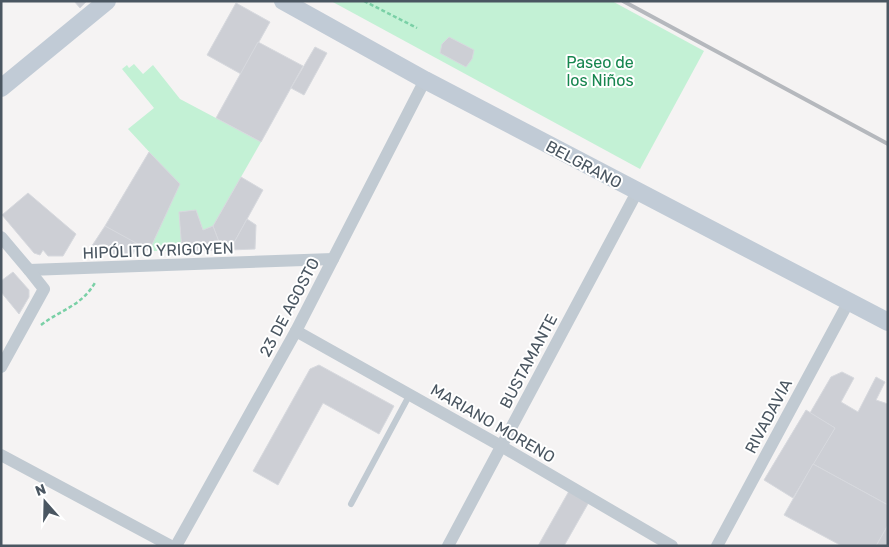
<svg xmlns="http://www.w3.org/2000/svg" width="889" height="547" viewBox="0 0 889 547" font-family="Rubik,sans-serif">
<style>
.green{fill:#c3f1d5}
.building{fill:#cdcfd5;stroke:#d7d9de}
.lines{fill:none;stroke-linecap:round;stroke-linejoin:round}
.path{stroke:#7ad0a6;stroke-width:2.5;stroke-dasharray:4 2.5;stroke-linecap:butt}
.service{stroke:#c1cad2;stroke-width:6}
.minor{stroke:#c1cad2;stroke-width:12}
.secondary{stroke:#c1cbd6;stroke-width:18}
.rail{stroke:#b5b8bd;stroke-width:4}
.labels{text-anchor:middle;stroke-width:4;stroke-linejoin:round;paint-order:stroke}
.park-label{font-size:16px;fill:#17864f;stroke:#fff}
.street-label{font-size:16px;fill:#4a5661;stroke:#fff}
</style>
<rect width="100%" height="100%" fill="#f5f3f3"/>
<g class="green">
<path d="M331 1H612L704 51 640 169Z"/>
<path d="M134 64 143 74 153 65 180 99 261 142 213 226 203 230 196 210 179 212 182 251H149L179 184 128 129 154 108 122 69 127 65 129 68Z"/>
</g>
<g class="building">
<path d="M74 1H87L80 8Z"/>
<path d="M236 3 270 22 241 74 207 55Z"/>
<path d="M449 37 474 50 472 59 466 67 440 53 442 44Z"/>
<path d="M258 42 303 66 261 142 216 118Z"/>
<path d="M315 47 327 53 304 95 291 88Z"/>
<path d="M149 152 180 184 149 251 105 226Z"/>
<path d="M241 177 263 190 230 250H222L213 226Z"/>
<path d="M28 193 76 234 63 256H48L43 250 40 255 34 253 2 215Z"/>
<path d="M196 210 203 230 213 226 222 250 182 251 179 212Z"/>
<path d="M247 219 256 225 255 249 230 250Z"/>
<path d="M105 226 138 244 133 254 86 255Z"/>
<path d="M13 272 29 290V297L19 314 1 292V281Z"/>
<path d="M319 365 394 406 379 434 323 403 278 485 253 471 310 369Z"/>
<path d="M842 372 854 378 841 402 858 412 876 377 885 382 876 400 888 404V505L813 464 835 428 810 413 831 377Z"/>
<path d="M806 410 835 428 793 498 764 480Z"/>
<path d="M813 464 888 505V525L876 546H842L784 515Z"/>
<path d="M569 491 589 502 564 546H538Z"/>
<path d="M888 525V546H876Z"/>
</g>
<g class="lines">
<g class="path">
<path d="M364 1 417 28"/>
<path d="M41 325C62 309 82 306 96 281"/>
</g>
<path class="service" d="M351 504 410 394"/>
<g class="minor">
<path d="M1 237 29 270 333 259"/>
<path d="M296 331 501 446 672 546"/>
<path d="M1 367 44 289 29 270"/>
<path d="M1 455 171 546"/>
<path d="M176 546 296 331 425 80"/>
<path d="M448 546 637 192"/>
<path d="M717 546 849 301"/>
</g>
<g class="secondary">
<path d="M283 1 425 80 888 322"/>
<path d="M1 88 107 1"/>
</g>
<path class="rail" d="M623 1 888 144"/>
</g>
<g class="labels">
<g class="park-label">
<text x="600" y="68">Paseo de<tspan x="600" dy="18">los Niños</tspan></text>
</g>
<g class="street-label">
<text transform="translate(584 164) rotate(28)" y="6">BELGRANO</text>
<text transform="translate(158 250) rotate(-2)" y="6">HIPÓLITO YRIGOYEN</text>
<text transform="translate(289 307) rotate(-62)" y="6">23 DE AGOSTO</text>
<text transform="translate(528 361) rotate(-62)" y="6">BUSTAMANTE</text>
<text transform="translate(768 416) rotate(-62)" y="6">RIVADAVIA</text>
<text transform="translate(493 423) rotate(30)" y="6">MARIANO MORENO</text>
</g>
</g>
<rect width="889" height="547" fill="none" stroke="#4a5661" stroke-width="5"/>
<g transform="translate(45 502) rotate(340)" stroke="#ffffff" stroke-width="4" paint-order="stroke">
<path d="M0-4L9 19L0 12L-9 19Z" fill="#4a5661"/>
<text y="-8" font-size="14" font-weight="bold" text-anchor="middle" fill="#4a5661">N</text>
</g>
</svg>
